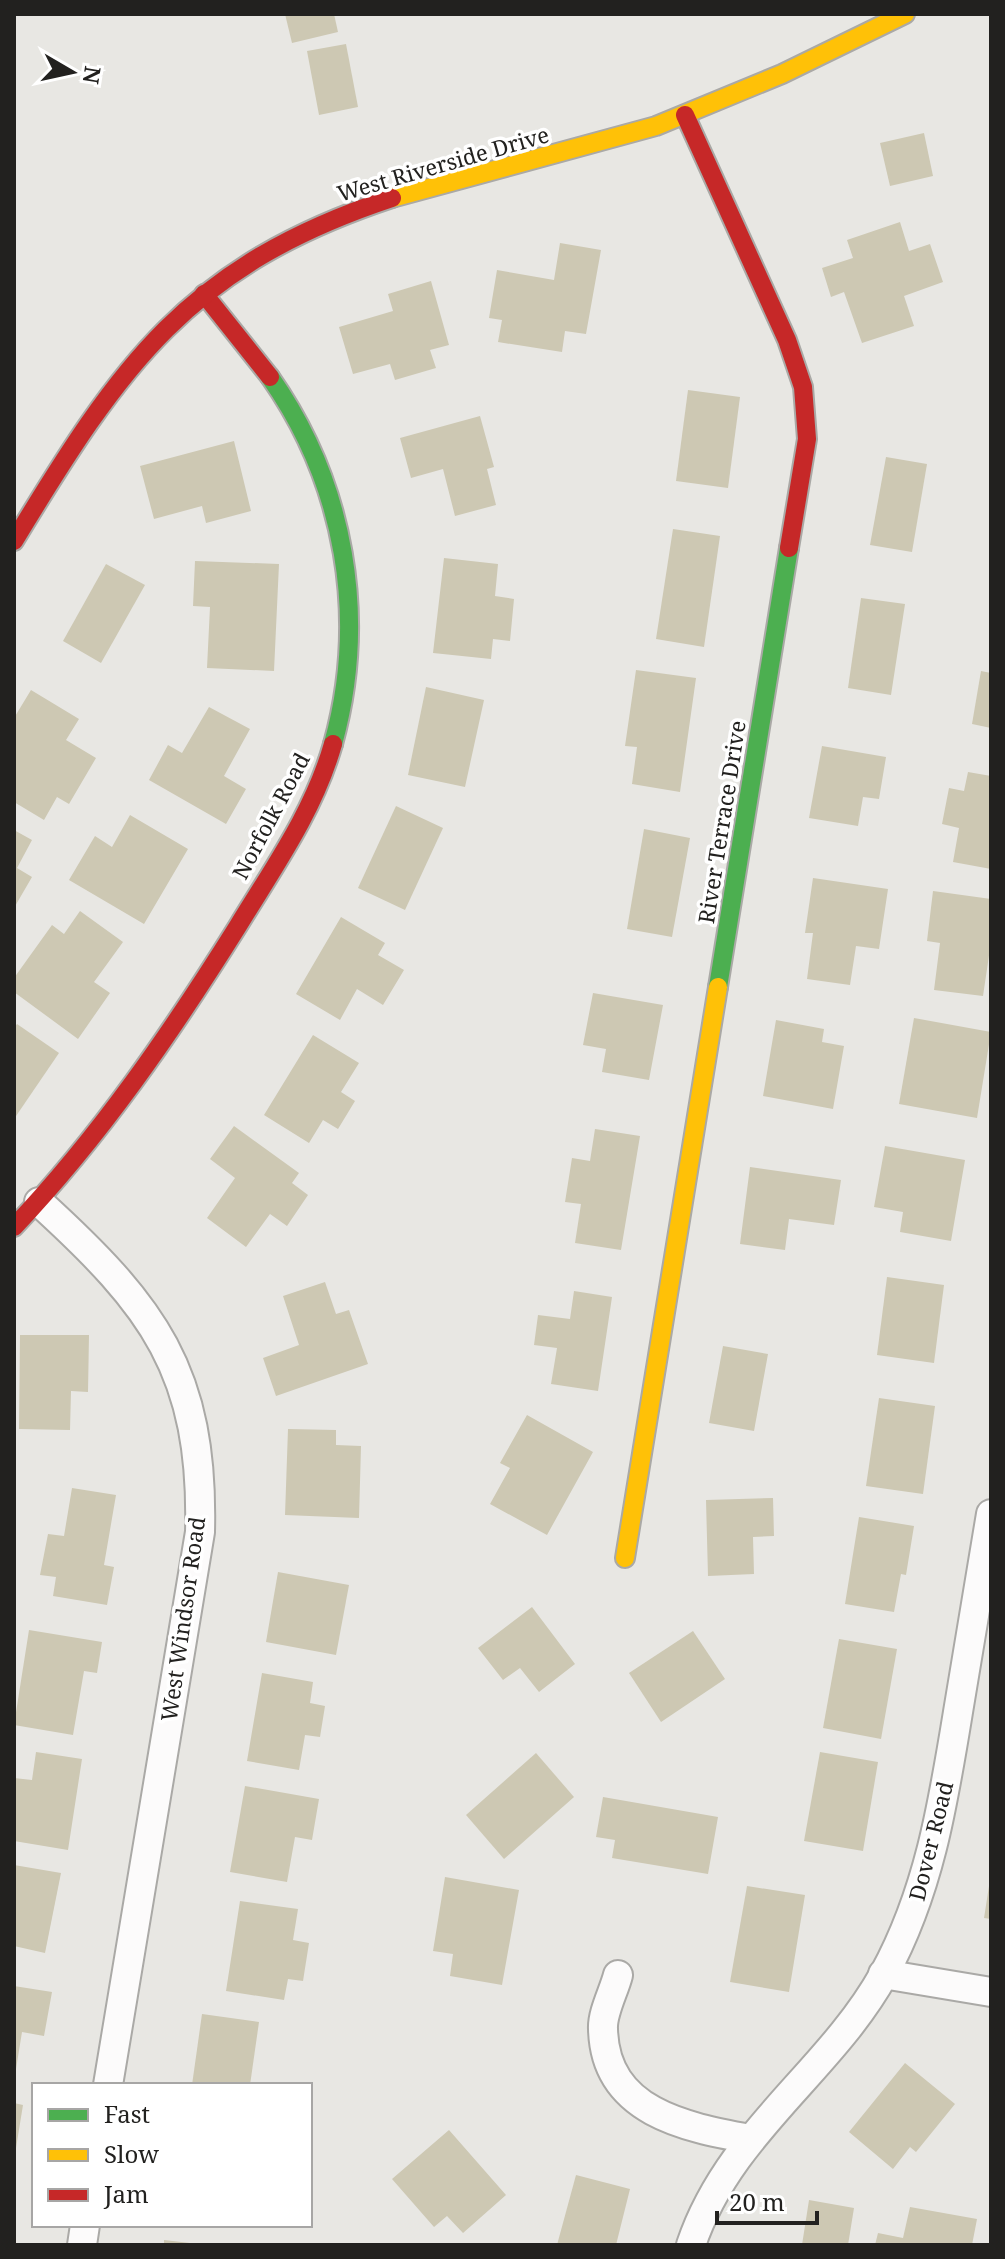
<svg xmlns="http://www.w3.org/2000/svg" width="1005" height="2259" viewBox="0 0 1005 2259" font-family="'Noto Serif',serif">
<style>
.building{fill:#cdc8b3}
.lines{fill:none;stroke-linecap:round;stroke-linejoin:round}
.street-casing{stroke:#aaa9a6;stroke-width:32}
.fast-casing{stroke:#aaa9a6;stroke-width:22}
.slow-casing{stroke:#aaa9a6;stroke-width:22}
.jam-casing{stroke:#aaa9a6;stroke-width:22}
.street{stroke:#fcfbfb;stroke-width:28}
.fast{stroke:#4caf50;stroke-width:18}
.slow{stroke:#ffc107;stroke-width:18}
.jam{stroke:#c62828;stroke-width:18}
.labels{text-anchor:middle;stroke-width:7;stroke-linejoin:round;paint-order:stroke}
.street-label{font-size:22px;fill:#22211f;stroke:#fff}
</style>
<rect width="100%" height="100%" fill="#e8e7e3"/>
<g class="building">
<path d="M285 14H334L338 32 292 43Z"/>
<path d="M346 44 358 107 319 115 307 51Z"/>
<path d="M924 133 933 176 890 186 880 143Z"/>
<path d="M900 222 909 251 930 244 943 282 904 296 914 326 862 343 844 292 831 297 822 268 853 258 847 240Z"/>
<path d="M560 243 601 250 586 334 565 331 562 352 498 342 502 320 489 318 497 270 554 280Z"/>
<path d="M431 281 449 345 430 350 436 368 395 380 390 364 353 374 339 327 393 311 388 294Z"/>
<path d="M688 390 740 397 728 488 676 481Z"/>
<path d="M480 416 494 467 487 469 496 505 455 516 443 469 411 478 400 438Z"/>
<path d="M234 441 251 511 206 523 202 506 154 519 140 466Z"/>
<path d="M886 457 927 464 912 552 870 545Z"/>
<path d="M673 529 720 536 704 647 656 639Z"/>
<path d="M444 558 498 564 495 596 514 599 510 641 493 639 491 659 433 653Z"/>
<path d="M195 561 279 564 274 671 207 668 210 607 193 606Z"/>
<path d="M106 564 145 585 101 663 63 641Z"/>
<path d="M861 598 905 604 891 695 848 688Z"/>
<path d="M636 670 696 678 680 792 632 784 637 747 625 746Z"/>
<path d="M981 671 991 673V728L972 724Z"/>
<path d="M426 687 484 700 465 787 408 775Z"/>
<path d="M31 690 79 719 66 740 96 758 69 804 57 797 44 820 14 802V718Z"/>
<path d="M209 707 250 729 224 776 246 789 226 824 149 780 168 745 182 753Z"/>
<path d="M822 746 886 757 879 799 863 797 858 826 809 818Z"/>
<path d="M968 772 991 776V869L953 862 959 828 942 824 949 788 964 791Z"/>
<path d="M396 806 443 828 405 910 358 888Z"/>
<path d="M130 815 188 849 144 924 69 880 95 836 112 847Z"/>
<path d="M644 829 690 838 672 937 627 929Z"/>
<path d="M14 830 32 840 17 868 32 877 14 908Z"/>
<path d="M813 878 888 889 879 949 856 946 850 985 807 979 813 933H805Z"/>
<path d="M933 891 991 899V942L983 996 934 990 940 943 927 941Z"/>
<path d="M80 911 123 942 94 982 110 993 78 1039 14 992V978L52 925 64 934Z"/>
<path d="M341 917 385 943 378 955 404 970 383 1005 357 989 340 1020 296 994Z"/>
<path d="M593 993 663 1005 649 1080 602 1072 606 1049 583 1045Z"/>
<path d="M914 1018 991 1032 977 1118 899 1104Z"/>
<path d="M776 1020 824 1029 822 1042 844 1046 833 1109 763 1096Z"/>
<path d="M17 1024 59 1053 14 1119V1028Z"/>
<path d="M313 1035 359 1063 341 1092 355 1101 338 1129 323 1120 309 1143 264 1115Z"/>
<path d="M234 1126 299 1173 292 1183 308 1195 287 1226 270 1214 246 1247 207 1218 235 1178 210 1159Z"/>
<path d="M595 1129 640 1136 621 1250 575 1243 581 1204 565 1202 572 1158 590 1161Z"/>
<path d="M885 1146 965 1160 951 1241 900 1232 903 1212 874 1207Z"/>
<path d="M750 1167 841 1180 834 1225 789 1219 785 1250 740 1244Z"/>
<path d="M887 1277 944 1285 934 1363 877 1355Z"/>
<path d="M325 1282 336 1314 349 1310 368 1364 276 1396 263 1358 299 1345 283 1296Z"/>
<path d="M574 1291 612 1297 598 1391 551 1384 557 1348 534 1345 538 1315 570 1319Z"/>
<path d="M20 1335H89L88 1392 71 1391 70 1430 19 1429Z"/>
<path d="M723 1346 768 1354 754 1431 709 1423Z"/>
<path d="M879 1398 935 1406 923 1494 866 1486Z"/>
<path d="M527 1415 593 1452 547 1535 490 1504 510 1468 500 1463Z"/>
<path d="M288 1429 336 1430V1445L361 1446 359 1518 285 1515Z"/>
<path d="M72 1488 116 1495 104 1565 114 1567 107 1605 53 1596 56 1577 40 1575 48 1534 64 1536Z"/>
<path d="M773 1498 774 1536 753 1537 754 1574 708 1576 706 1500Z"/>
<path d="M859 1517 914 1526 906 1575 901 1574 894 1612 845 1604Z"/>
<path d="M278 1572 349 1585 336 1655 266 1642Z"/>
<path d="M532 1607 575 1664 539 1692 520 1668 503 1680 478 1648Z"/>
<path d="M29 1630 102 1642 97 1673 84 1671 73 1735 14 1725Z"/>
<path d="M693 1631 725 1679 661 1722 629 1673Z"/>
<path d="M839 1639 897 1649 881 1739 823 1728Z"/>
<path d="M262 1673 313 1682 310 1703 325 1706 320 1737 305 1735 299 1770 247 1761Z"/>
<path d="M36 1752 82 1759 68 1850 14 1841V1778L32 1780Z"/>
<path d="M820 1752 878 1762 863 1851 804 1841Z"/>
<path d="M536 1753 574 1797 504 1859 466 1815Z"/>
<path d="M245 1786 319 1799 312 1840 295 1837 287 1882 230 1872Z"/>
<path d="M603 1797 718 1817 708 1874 612 1858 615 1840 596 1837Z"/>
<path d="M14 1865 61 1873 45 1953 14 1946Z"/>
<path d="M445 1877 519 1890 502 1985 450 1976 453 1954 433 1951Z"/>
<path d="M747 1886 805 1895 789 1992 730 1982Z"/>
<path d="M989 1886 991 1887V1919L984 1918Z"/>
<path d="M240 1901 298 1909 293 1940 309 1943 303 1981 288 1979 284 2000 226 1991Z"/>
<path d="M14 1986 52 1992 44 2036 22 2032 16 2069Z"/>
<path d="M202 2014 259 2022 250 2085H192Z"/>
<path d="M905 2063 955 2104 916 2152 910 2147 893 2169 849 2132Z"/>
<path d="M14 2103 23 2105 16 2148H14Z"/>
<path d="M449 2130 506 2195 463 2233 447 2216 434 2227 392 2179Z"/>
<path d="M576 2175 630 2189 616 2245H557Z"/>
<path d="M809 2200 854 2208 848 2245H802Z"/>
<path d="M910 2207 977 2219 972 2245H875L878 2233 903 2238Z"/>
<path d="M164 2240 190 2243V2245H164Z"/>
</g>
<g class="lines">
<g class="street-casing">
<g id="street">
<path d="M39 1202C153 1306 204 1371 200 1532L108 2085"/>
<path d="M883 1974 991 1992"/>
<path d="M618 1975C614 1991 602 2013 603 2029 605 2112 685 2127 750 2139"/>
<path d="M82 2245 85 2225"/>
<path d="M691 2245C729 2132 829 2073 884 1974 929 1892 943 1804 958 1712 969 1646 980 1580 991 1514"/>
</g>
</g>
<g class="fast-casing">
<g id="fast">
<path d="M270 377C345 484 368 617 333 744"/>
<path d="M718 987 789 548"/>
</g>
</g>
<g class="slow-casing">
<g id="slow">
<path d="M392 198 656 126 782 74 905 14"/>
<path d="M625 1558 718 987"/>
</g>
</g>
<g class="jam-casing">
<g id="jam">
<path d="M685 115 787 340 803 387 807 439 789 548"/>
<path d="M204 294 270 377"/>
<path d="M14 541C121 365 187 266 392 198"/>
<path d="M14 1227C101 1135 171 1033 238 926 274 867 314 811 333 744"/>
</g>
</g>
<use href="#street" class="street"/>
<use href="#fast" class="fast"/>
<use href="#slow" class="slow"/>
<use href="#jam" class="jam"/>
</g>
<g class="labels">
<g class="street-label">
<text transform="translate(443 164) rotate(-16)" y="8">West Riverside Drive</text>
<text transform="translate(271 816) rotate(-62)" y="8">Norfolk Road</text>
<text transform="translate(722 822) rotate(-81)" y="8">River Terrace Drive</text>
<text transform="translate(183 1619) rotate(-82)" y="8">West Windsor Road</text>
<text transform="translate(931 1841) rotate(-76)" y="8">Dover Road</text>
</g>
</g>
<rect width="1005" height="2259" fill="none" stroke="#22211f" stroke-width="32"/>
<rect x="32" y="2083" width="280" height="144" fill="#ffffff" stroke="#a7a6a5" stroke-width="2"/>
<rect x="48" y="2109" width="40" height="12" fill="#4caf50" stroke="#a7a6a5" stroke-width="2"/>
<text x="104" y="2123" font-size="24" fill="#22211f">Fast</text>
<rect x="48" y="2149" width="40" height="12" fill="#ffc107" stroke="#a7a6a5" stroke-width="2"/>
<text x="104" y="2163" font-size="24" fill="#22211f">Slow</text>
<rect x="48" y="2189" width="40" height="12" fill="#c62828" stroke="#a7a6a5" stroke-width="2"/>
<text x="104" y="2203" font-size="24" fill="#22211f">Jam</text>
<g transform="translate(72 72) rotate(99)" stroke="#ffffff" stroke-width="6" paint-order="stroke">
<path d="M0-6L14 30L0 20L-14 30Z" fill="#22211f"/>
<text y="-12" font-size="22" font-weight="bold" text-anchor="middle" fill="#22211f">N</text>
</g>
<path d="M717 2211v12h100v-12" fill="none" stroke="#22211f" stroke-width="4"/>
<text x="729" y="2211" font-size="24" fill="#22211f" stroke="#ffffff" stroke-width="6" paint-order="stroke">20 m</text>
</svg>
